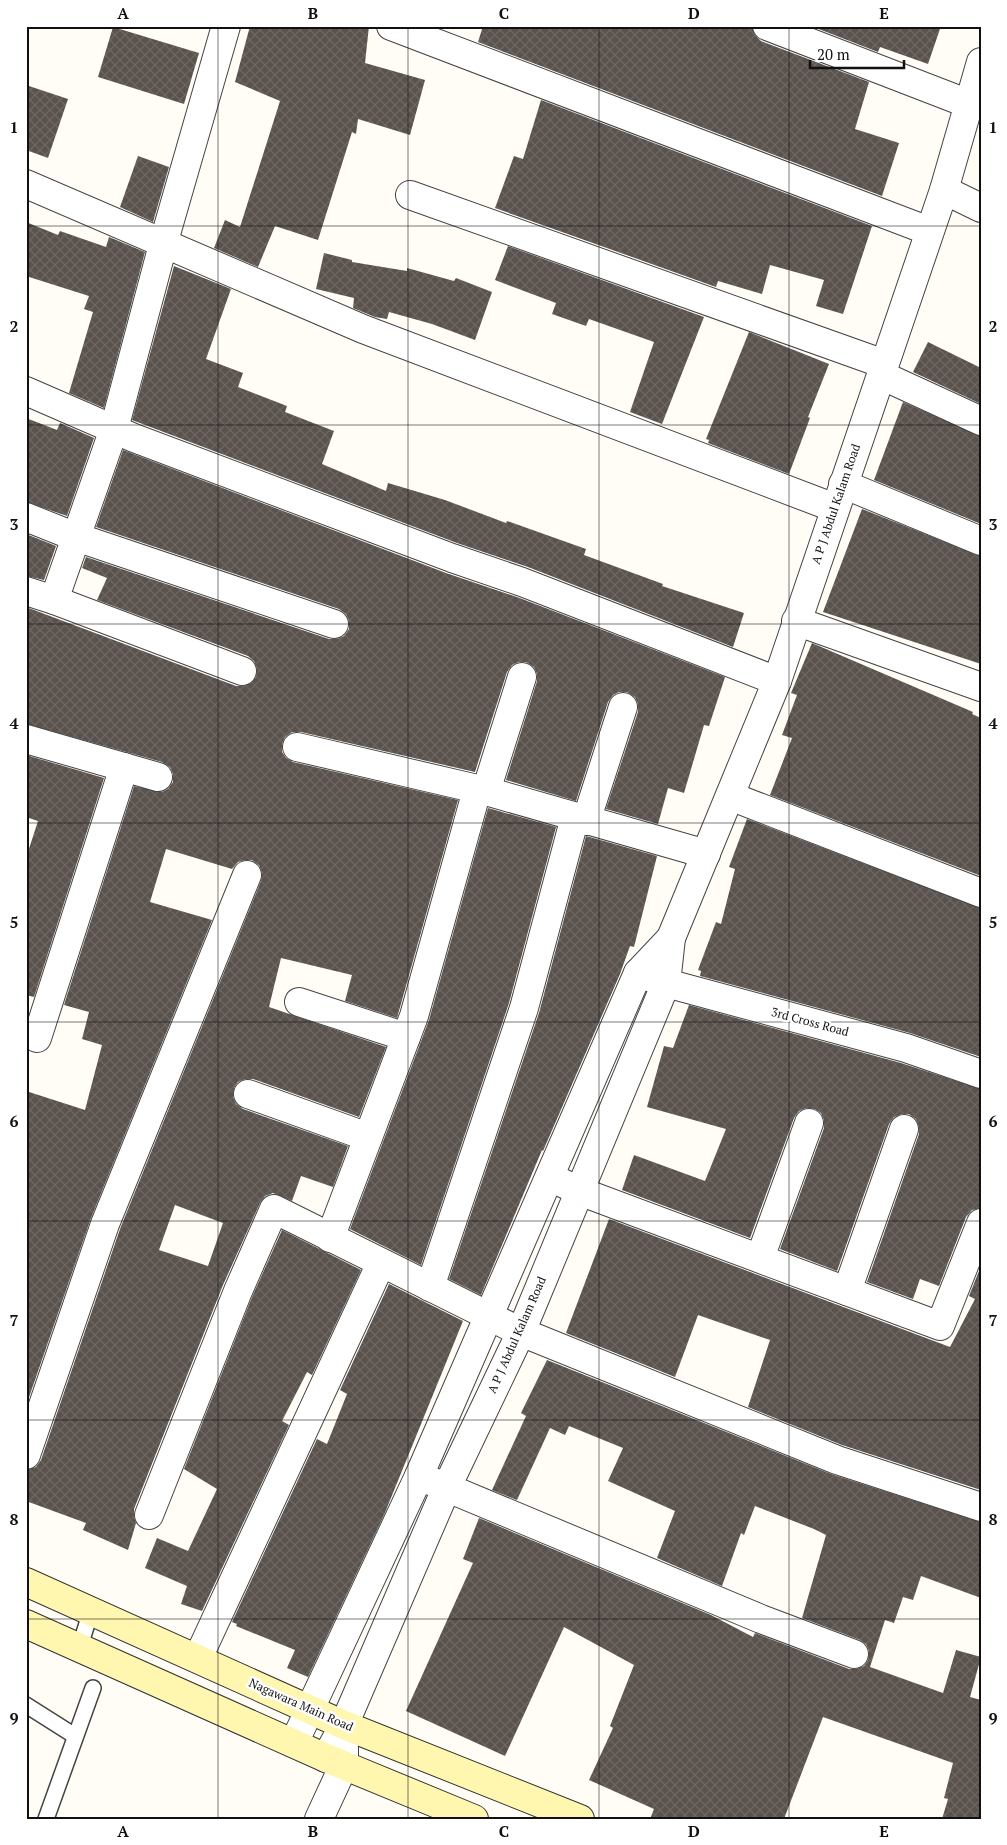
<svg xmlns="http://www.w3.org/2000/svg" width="1007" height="1845" viewBox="0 0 1007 1845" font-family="'PT Serif',serif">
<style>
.building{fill:url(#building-cross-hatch);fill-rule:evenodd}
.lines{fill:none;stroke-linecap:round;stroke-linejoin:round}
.service-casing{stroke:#444;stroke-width:18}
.minor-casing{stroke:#444;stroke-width:30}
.tertiary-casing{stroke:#444;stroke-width:30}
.secondary-casing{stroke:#333;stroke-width:30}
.service{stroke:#fff;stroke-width:15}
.minor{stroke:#fff;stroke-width:28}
.tertiary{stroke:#fff;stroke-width:28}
.secondary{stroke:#fff6b0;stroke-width:28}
.grid{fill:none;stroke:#111;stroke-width:1;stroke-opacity:0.55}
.labels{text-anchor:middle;stroke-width:5;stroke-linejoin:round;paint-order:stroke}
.street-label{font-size:12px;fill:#111;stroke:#fff}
.neatline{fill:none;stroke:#111;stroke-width:2}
.grid-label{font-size:16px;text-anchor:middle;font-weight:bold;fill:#111}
</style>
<defs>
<pattern id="building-cross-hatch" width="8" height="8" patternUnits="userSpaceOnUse" patternTransform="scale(1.25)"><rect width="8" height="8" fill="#5a524d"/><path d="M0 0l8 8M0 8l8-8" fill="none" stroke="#6d6662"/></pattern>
</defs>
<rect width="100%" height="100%" fill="#fffdf5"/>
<g class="building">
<path d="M250 26H369L365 63 425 80 410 135 358 119 356 134 352 132 318 240 275 226 258 267 214 248 225 220 240 227 280 101 235 82Z"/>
<path d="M483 26H752L755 35 761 41 869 82 855 129 899 143 882 196 478 42Z"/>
<path d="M811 26H941L928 64 880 47 878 52Z"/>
<path d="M113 27 199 53 184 104 98 77Z"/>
<path d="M26 85 68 99 48 158 26 150Z"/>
<path d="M541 100 872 226 843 314 816 306 824 280 770 265 762 294 718 281 716 287 495 208 514 156 523 159Z"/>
<path d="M138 156 169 167 153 222 120 207Z"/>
<path d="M26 222 58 235 60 231 106 247 109 237 145 252 104 408 69 393 93 312 84 309 89 296 26 276Z"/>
<path d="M508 246 704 317 662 424 630 412 654 342 589 319 586 326 552 314 556 303 495 280Z"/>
<path d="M324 253 352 260V262L407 271V268L454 281 456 278 492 292 475 340 432 324 389 312 387 319 375 317 353 308 354 298 316 289Z"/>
<path d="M174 266 231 289 206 359 243 373 238 387 287 406 285 412 334 431 322 464 386 491 388 483 445 500 506 523 507 521 586 549 584 555 663 584 662 586 744 613 733 647 528 567 457 543 132 420Z"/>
<path d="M749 332 829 364 808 417 810 418 789 474 708 443 709 440 706 439Z"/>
<path d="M928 342 981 368V404L913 372Z"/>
<path d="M903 402 981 436V524L874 480Z"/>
<path d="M26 418 57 430 60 423 94 438 67 516 26 502Z"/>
<path d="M123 450 446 573 517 597 725 677 709 726 704 725 684 793 668 788 658 824 606 809 638 712V704L635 697 627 692H619L613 695 608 702 576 801 506 780 537 681V674L534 667 526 662H519L512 665 507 672 475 772 301 732H292L285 737 282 744V752L286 758 293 762 458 800 397 1018 345 1001 352 975 281 958 269 1007 386 1047 359 1117 253 1079H245L238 1082 234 1088 233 1097 236 1104 243 1109 348 1146 333 1187 301 1176 292 1201 273 1193 265 1196 260 1203 223 1285 134 1509V1517L136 1523 128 1550 83 1530 86 1523 26 1501V1470L36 1467 41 1460 120 1229 261 881 262 873 259 865 252 860H245L238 862 232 869 166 849 150 902 212 920 91 1218 26 1406V1091L85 1110 102 1045 82 1039 89 1012 64 1005 134 786 162 792 168 789 173 782V774L170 767 162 762 26 724V607L236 686H244L251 683 256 677 257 669 254 661 248 656 97 600 107 578 82 568 86 557 329 639H337L344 636 349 629V621L346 614 339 609 96 527ZM175 1205 223 1223 208 1266 159 1250Z"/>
<path d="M862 509 981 556V664L823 612Z"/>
<path d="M26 534 56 546 44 580 26 576Z"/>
<path d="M812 643 973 712 972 714 981 718V876L770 795 792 738 782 735 797 695 791 693Z"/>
<path d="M26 755 104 778 34 997 26 995V858L38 821 26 817Z"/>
<path d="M488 808 556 827 509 1003 421 1265 350 1229 429 1020Z"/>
<path d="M747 819 981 908V1057L910 1033 700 976 701 971 698 970 716 922 721 924 735 869 729 867Z"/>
<path d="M586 836 657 856 634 947 630 946 620 974 543 1151 542 1150 481 1295 449 1279 539 1013Z"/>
<path d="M689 1005 901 1063 981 1089V1208L972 1210 966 1217 939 1286 920 1279 913 1299 867 1282 919 1134V1127L916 1119 909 1114H902L894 1117 889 1124 837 1271 780 1249 824 1128V1120L821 1113 815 1109 806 1108 799 1111 794 1118 750 1238 622 1190 634 1155 705 1181 726 1129 647 1107 664 1046 673 1048Z"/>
<path d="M609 1219 950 1347 975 1299 969 1296 981 1266V1490L842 1445 748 1407 770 1340 698 1315 675 1377 566 1333Z"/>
<path d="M282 1230 361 1270 312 1375 307 1372 282 1421 289 1425 202 1611 181 1604 187 1586 145 1568 157 1538 188 1551 217 1489 184 1469 252 1297Z"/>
<path d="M389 1284 463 1321 384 1515 308 1677 287 1668 295 1650 236 1626 237 1624 232 1622 317 1439 327 1444 347 1394 340 1390Z"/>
<path d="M547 1360 831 1474 981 1522V1598L921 1576 913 1600 903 1597 894 1623 885 1620 870 1667 943 1693 956 1650 981 1657 970 1697 981 1700V1819H942L948 1799 944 1798 953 1763 823 1717 784 1819H650L654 1809 589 1780 613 1728 610 1726 634 1665 564 1627 505 1756 406 1711 473 1563 463 1559 479 1518 711 1615 753 1637 755 1633 849 1669H856L864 1666 868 1660 869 1651 866 1644 860 1640 802 1618 826 1535 814 1529 755 1506 744 1535 741 1533 722 1586 657 1558 675 1511 608 1481 623 1448 569 1426 565 1435 550 1428 517 1500 492 1490 526 1416 521 1413Z"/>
</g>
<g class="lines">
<g class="service-casing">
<g id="service">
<path d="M79 1649 91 1611"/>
<path d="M26 1705 75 1736"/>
<path d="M46 1819 93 1688"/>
</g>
</g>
<g class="minor-casing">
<g id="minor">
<path d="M391 26 929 231"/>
<path d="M767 26 969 104"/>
<path d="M26 184 363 329 835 508"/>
<path d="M944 190 981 208"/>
<path d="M410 195 884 364"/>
<path d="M881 375 981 421"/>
<path d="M26 391 134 438 452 558 522 582 777 681"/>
<path d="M843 484 981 541"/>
<path d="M26 517 76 537 334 624"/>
<path d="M26 591 54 600 114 429 164 241 226 26"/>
<path d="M54 600 242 671"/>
<path d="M796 621 981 687"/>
<path d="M26 739 158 777"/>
<path d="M297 747 486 791 706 854"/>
<path d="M486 791 522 677"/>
<path d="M730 796 981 893"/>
<path d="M586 821 623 707"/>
<path d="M638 973 666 983 906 1048 981 1074"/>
<path d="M299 1002 406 1037"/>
<path d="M37 1038 124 767"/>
<path d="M248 1094 368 1137"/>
<path d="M550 1177 579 1191 940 1326 981 1223"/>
<path d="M330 1238 414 1016 477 790"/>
<path d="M760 1258 809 1123"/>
<path d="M430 1287 524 1008 575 817"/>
<path d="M847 1291 904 1129"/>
<path d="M26 1455 105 1224 247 875"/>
<path d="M419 1476 761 1619 854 1654"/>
<path d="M149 1515 238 1291 274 1209 521 1332 837 1460 981 1507"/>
<path d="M198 1658 381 1263"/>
</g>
</g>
<g class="tertiary-casing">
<g id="tertiary">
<path d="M294 1743 419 1476 638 973 671 938"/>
<path d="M326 1758 344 1725 446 1489 521 1332 666 983 671 938 777 681 944 190 981 62"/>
<path d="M319 1819 344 1765V1741"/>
</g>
</g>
<g class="secondary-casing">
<g id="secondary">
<path d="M26 1582 344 1725 580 1819"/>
<path d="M26 1624 326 1758 474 1819"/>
</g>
</g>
<use href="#service" class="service"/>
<use href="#minor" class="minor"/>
<use href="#tertiary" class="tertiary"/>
<use href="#secondary" class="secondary"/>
</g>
<path class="grid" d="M218 26V1819M408 26V1819M599 26V1819M789 26V1819M26 226H981M26 425H981M26 624H981M26 823H981M26 1022H981M26 1221H981M26 1420H981M26 1619H981"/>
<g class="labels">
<g class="street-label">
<text transform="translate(836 504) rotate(-71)" y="4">A P J Abdul Kalam Road</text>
<text transform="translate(810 1022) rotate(15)" y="4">3rd Cross Road</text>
<text transform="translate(517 1335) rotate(-66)" y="4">A P J Abdul Kalam Road</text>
<text transform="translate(301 1705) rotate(24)" y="4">Nagawara Main Road</text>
</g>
</g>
<rect width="1007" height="1845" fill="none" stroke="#ffffff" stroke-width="55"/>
<path d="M810 60v8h94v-8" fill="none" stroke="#111111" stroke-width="2.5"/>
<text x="817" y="60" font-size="15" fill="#111111" stroke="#ffffff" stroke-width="4" paint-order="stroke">20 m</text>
<rect x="28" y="28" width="952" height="1790" class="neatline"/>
<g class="grid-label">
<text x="123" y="19">A</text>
<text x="313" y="19">B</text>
<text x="504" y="19">C</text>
<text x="694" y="19">D</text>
<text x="884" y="19">E</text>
<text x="14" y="133">1</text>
<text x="993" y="133">1</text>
<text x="14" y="332">2</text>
<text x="993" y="332">2</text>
<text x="14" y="530">3</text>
<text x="993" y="530">3</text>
<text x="14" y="729">4</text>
<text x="993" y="729">4</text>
<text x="14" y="928">5</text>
<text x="993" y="928">5</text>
<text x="14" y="1127">6</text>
<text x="993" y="1127">6</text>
<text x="14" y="1326">7</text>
<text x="993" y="1326">7</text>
<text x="14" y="1525">8</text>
<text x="993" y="1525">8</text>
<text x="14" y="1724">9</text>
<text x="993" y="1724">9</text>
<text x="123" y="1837">A</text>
<text x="313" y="1837">B</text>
<text x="504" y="1837">C</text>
<text x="694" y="1837">D</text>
<text x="884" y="1837">E</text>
</g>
</svg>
